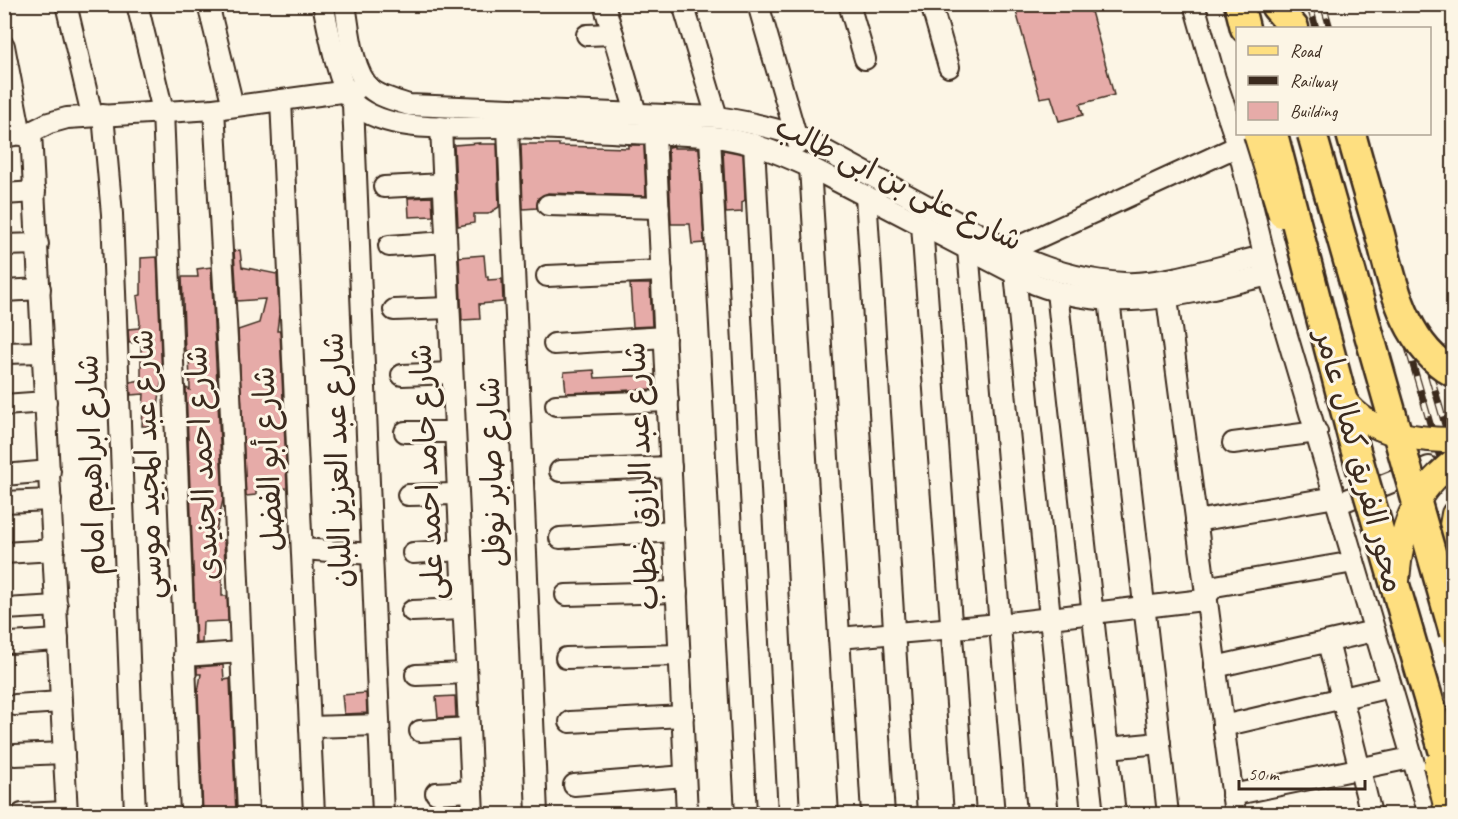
<svg xmlns="http://www.w3.org/2000/svg" width="1458" height="819" viewBox="0 0 1458 819" font-family="Caveat,'Playpen Sans Arabic',sans-serif">
<style>
.building{fill:#e6aba8;stroke:#3b2a1e;stroke-width:1.5}
.lines{fill:none;stroke-linecap:round;stroke-linejoin:round}
.minor-casing{stroke:#3b2a1e;stroke-width:24}
.major-casing{stroke:#3b2a1e;stroke-width:28}
.highway-casing{stroke:#3b2a1e;stroke-width:33}
.minor{stroke:#fcf5e5;stroke-width:20}
.major{stroke:#fedf80;stroke-width:24}
.highway{stroke:#fedf80;stroke-width:28}
.rail-casing{stroke:#3b2a1e;stroke-width:7}
.rail{stroke:#fcf5e5;stroke-width:4.5;stroke-dasharray:14;stroke-linecap:butt}
.major-bridge-casing{stroke:#3b2a1e;stroke-width:28;stroke-linecap:butt}
.highway-bridge-casing{stroke:#3b2a1e;stroke-width:33;stroke-linecap:butt}
.major-bridge{stroke:#fedf80;stroke-width:24}
.highway-bridge{stroke:#fedf80;stroke-width:28}
.labels{text-anchor:middle;stroke-width:6;stroke-linejoin:round;paint-order:stroke}
.street-label{font-size:30px;fill:#3b2a1e;stroke:#fcf5e5}
</style>
<rect width="100%" height="100%" fill="#fcf5e5"/>
<filter id="ink" filterUnits="userSpaceOnUse"><feTurbulence type="fractalNoise" baseFrequency=".0167" numOctaves="2"/><feDisplacementMap in="SourceGraphic" scale="12" xChannelSelector="R" yChannelSelector="G"/><feConvolveMatrix kernelMatrix="1 2 1 2 8 2 1 2 1" color-interpolation-filters="sRGB"/></filter>
<g filter="url(#ink)">
<g class="building">
<path d="M1014 4H1089L1114 95 1080 104 1083 115 1059 121 1051 96 1040 98Z"/>
<path d="M480 143 479 144H497L499 207 488 214H474V223L458 226 454 145Z"/>
<path d="M521 144H559V146L628 148V145H644L646 196 548 193 538 198 537 208 523 209Z"/>
<path d="M674 146V148H699L704 243 692 244 690 224H671L668 147Z"/>
<path d="M723 150 743 154 745 200 742 202V212L726 213Z"/>
<path d="M432 197 433 216 409 217 408 198Z"/>
<path d="M240 250 242 267 277 274 279 314 277 331H280L287 488 256 489V495L246 496 238 330 259 323 265 299 237 301 234 251Z"/>
<path d="M484 255 486 277H488V280L502 279 503 302 479 304 480 319 462 320 459 257Z"/>
<path d="M157 257 162 379 155 426H142L144 394 131 395 130 382 141 380V342L129 343 128 329 139 328 140 323 137 296 141 295V258Z"/>
<path d="M211 267 223 500 214 539 224 540 225 566H222V596H227L228 621 203 622 202 643H196L186 388 190 390 189 351H185L182 277H198L197 269Z"/>
<path d="M630 284H650L652 326 633 327Z"/>
<path d="M594 370 595 378 654 375 655 389 566 393 564 372Z"/>
<path d="M223 665 224 680 230 679 236 814H203L198 693 201 674H197V667Z"/>
<path d="M366 693 367 713 344 714 342 695Z"/>
<path d="M455 696 456 717 438 718 436 697Z"/>
</g>
<g class="lines">
<g class="minor-casing">
<g id="minor">
<path d="M66 4 92 115"/>
<path d="M137 4 163 111 191 814"/>
<path d="M208 4 233 106"/>
<path d="M323 4C328 26 339 91 354 104 392 136 462 126 509 127 549 128 588 131 628 133 659 134 692 134 723 138 755 143 781 154 810 167L1035 284C1118 316 1186 294 1269 275"/>
<path d="M345 4C349 28 352 72 371 89 380 97 397 101 409 105L717 117C744 121 769 127 796 135L1027 260C1058 273 1090 281 1124 283 1164 285 1224 265 1264 256"/>
<path d="M604 4 636 113"/>
<path d="M683 4 717 117"/>
<path d="M758 4 798 143"/>
<path d="M849 4 865 59"/>
<path d="M931 4 949 67"/>
<path d="M1194 4 1215 78 1238 146 1269 275 1429 814"/>
<path d="M587 35 613 34"/>
<path d="M4 46 21 135"/>
<path d="M281 100 314 814"/>
<path d="M353 104 383 814"/>
<path d="M214 109 230 393 248 814"/>
<path d="M103 115 112 214 135 814"/>
<path d="M441 127 473 814"/>
<path d="M508 127 537 814"/>
<path d="M31 132 67 814"/>
<path d="M655 134 687 814"/>
<path d="M4 137 31 132 49 123 67 118 214 109 356 90"/>
<path d="M710 137 746 814"/>
<path d="M754 144 789 814"/>
<path d="M810 167 850 814"/>
<path d="M384 187 444 184"/>
<path d="M4 194 35 192"/>
<path d="M866 196 906 814"/>
<path d="M548 205 659 208"/>
<path d="M922 225 965 814"/>
<path d="M4 245 38 244"/>
<path d="M389 246 446 242"/>
<path d="M968 249 1016 814"/>
<path d="M1009 251 1238 146"/>
<path d="M1015 273 1070 814"/>
<path d="M547 276 662 271"/>
<path d="M4 291 40 289"/>
<path d="M1057 292 1115 814"/>
<path d="M1167 298 1235 814"/>
<path d="M1109 299 1168 814"/>
<path d="M394 310 449 308"/>
<path d="M554 344 665 337"/>
<path d="M4 353 43 352"/>
<path d="M402 375 452 373"/>
<path d="M4 405 46 402"/>
<path d="M556 405 668 401"/>
<path d="M405 432H455"/>
<path d="M1233 443 1317 432"/>
<path d="M560 471 671 467"/>
<path d="M4 475 50 471"/>
<path d="M408 495 458 494"/>
<path d="M4 502 51 500"/>
<path d="M1337 504 1429 467"/>
<path d="M1196 521 1336 497"/>
<path d="M560 538 674 531"/>
<path d="M302 549 371 554"/>
<path d="M4 553 54 550"/>
<path d="M413 553 461 550"/>
<path d="M566 595 677 592"/>
<path d="M5 609 57 606"/>
<path d="M412 611 463 609"/>
<path d="M839 638 1000 624 1203 600 1215 586 1354 562"/>
<path d="M1328 642 1371 814"/>
<path d="M11 643 58 640"/>
<path d="M184 656 241 652"/>
<path d="M566 658 680 655"/>
<path d="M1215 667 1374 631"/>
<path d="M416 675 466 673"/>
<path d="M15 705 61 702"/>
<path d="M570 722 683 716"/>
<path d="M1223 726 1390 687"/>
<path d="M310 727 379 725"/>
<path d="M420 731 469 728"/>
<path d="M1108 748 1160 743"/>
<path d="M15 755 64 753"/>
<path d="M574 785 685 776"/>
<path d="M436 793 472 791"/>
<path d="M1232 795 1411 758"/>
<path d="M22 814 67 812"/>
</g>
</g>
<g class="major-casing">
<path id="major" d="M1454 514 1449 543 1454 576"/>
</g>
<g class="highway-casing">
<g id="highway">
<path d="M1239 4 1245 28"/>
<path d="M1276 7 1294 28"/>
</g>
</g>
<use href="#minor" class="minor"/>
<use href="#major" class="major"/>
<use href="#highway" class="highway"/>
<g class="rail-casing">
<g id="rail">
<path d="M1309 4 1316 28"/>
<path d="M1323 4 1330 28"/>
<path d="M1346 134 1454 506"/>
<path d="M1361 134 1454 456"/>
</g>
</g>
<use href="#rail" class="rail"/>
<g class="major-bridge-casing">
<g id="major-bridge">
<path d="M1256 134 1281 215"/>
<path d="M1340 393C1362 433 1412 440 1454 440"/>
<path d="M1397 581C1401 529 1411 495 1454 461"/>
<path d="M1436 765 1448 814"/>
</g>
</g>
<g class="highway-bridge-casing">
<g id="highway-bridge">
<path d="M1273 134 1355 448 1454 787"/>
<path d="M1312 134 1454 633"/>
<path d="M1351 134C1360 166 1369 199 1379 231 1393 283 1403 344 1454 373"/>
</g>
</g>
<use href="#major-bridge" class="major-bridge"/>
<use href="#highway-bridge" class="highway-bridge"/>
</g>
</g>
<g class="labels">
<g class="street-label">
<text transform="translate(899 183) rotate(26)" y="10">شارع على بن ابى طالب</text>
<text transform="translate(268 459) rotate(-93)" y="10">شارع أبو الفضل</text>
<text transform="translate(337 460) rotate(-92)" y="10">شارع عبد العزيز اللبان</text>
<text transform="translate(1360 461) rotate(75)" y="10">محور الفريق كمال عامر</text>
<text transform="translate(202 463) rotate(-93)" y="10">شارع احمد الجنيدى</text>
<text transform="translate(147 464) rotate(-92)" y="10">شارع عبد المجيد موسي</text>
<text transform="translate(91 465) rotate(-92)" y="10">شارع ابراهيم امام</text>
<text transform="translate(427 472) rotate(-93)" y="10">شارع حامد احمد على</text>
<text transform="translate(492 472) rotate(-92)" y="10">شارع صابر نوفل</text>
<text transform="translate(641 476) rotate(-93)" y="10">شارع عبد الرازق خطاب</text>
</g>
</g>
<rect width="1458" height="819" fill="none" stroke="#fcf5e5" stroke-width="24"/>
<rect x="12" y="12" width="1434" height="795" fill="none" stroke="#3b2a1e" stroke-width="2" filter="url(#ink)"/>
<rect x="1236" y="27" width="195" height="108" fill="#fcf5e5" stroke="#afa495" stroke-width="1.5"/>
<rect x="1248" y="46" width="30" height="9" fill="#fedf80" stroke="#afa495" stroke-width="1.5"/>
<text x="1290" y="57" font-size="18" fill="#3b2a1e">Road</text>
<rect x="1248" y="76" width="30" height="9" fill="#3b2a1e" stroke="#afa495" stroke-width="1.5"/>
<text x="1290" y="87" font-size="18" fill="#3b2a1e">Railway</text>
<rect x="1248" y="102" width="30" height="18" fill="#e6aba8" stroke="#afa495" stroke-width="1.5"/>
<text x="1290" y="117" font-size="18" fill="#3b2a1e">Building</text>
<path d="M1239 780v9h126v-9" fill="none" stroke="#3b2a1e" stroke-width="3"/>
<text x="1248" y="780" font-size="18" fill="#3b2a1e" stroke="#fcf5e5" stroke-width="4.5" paint-order="stroke">50 m</text>
</svg>
